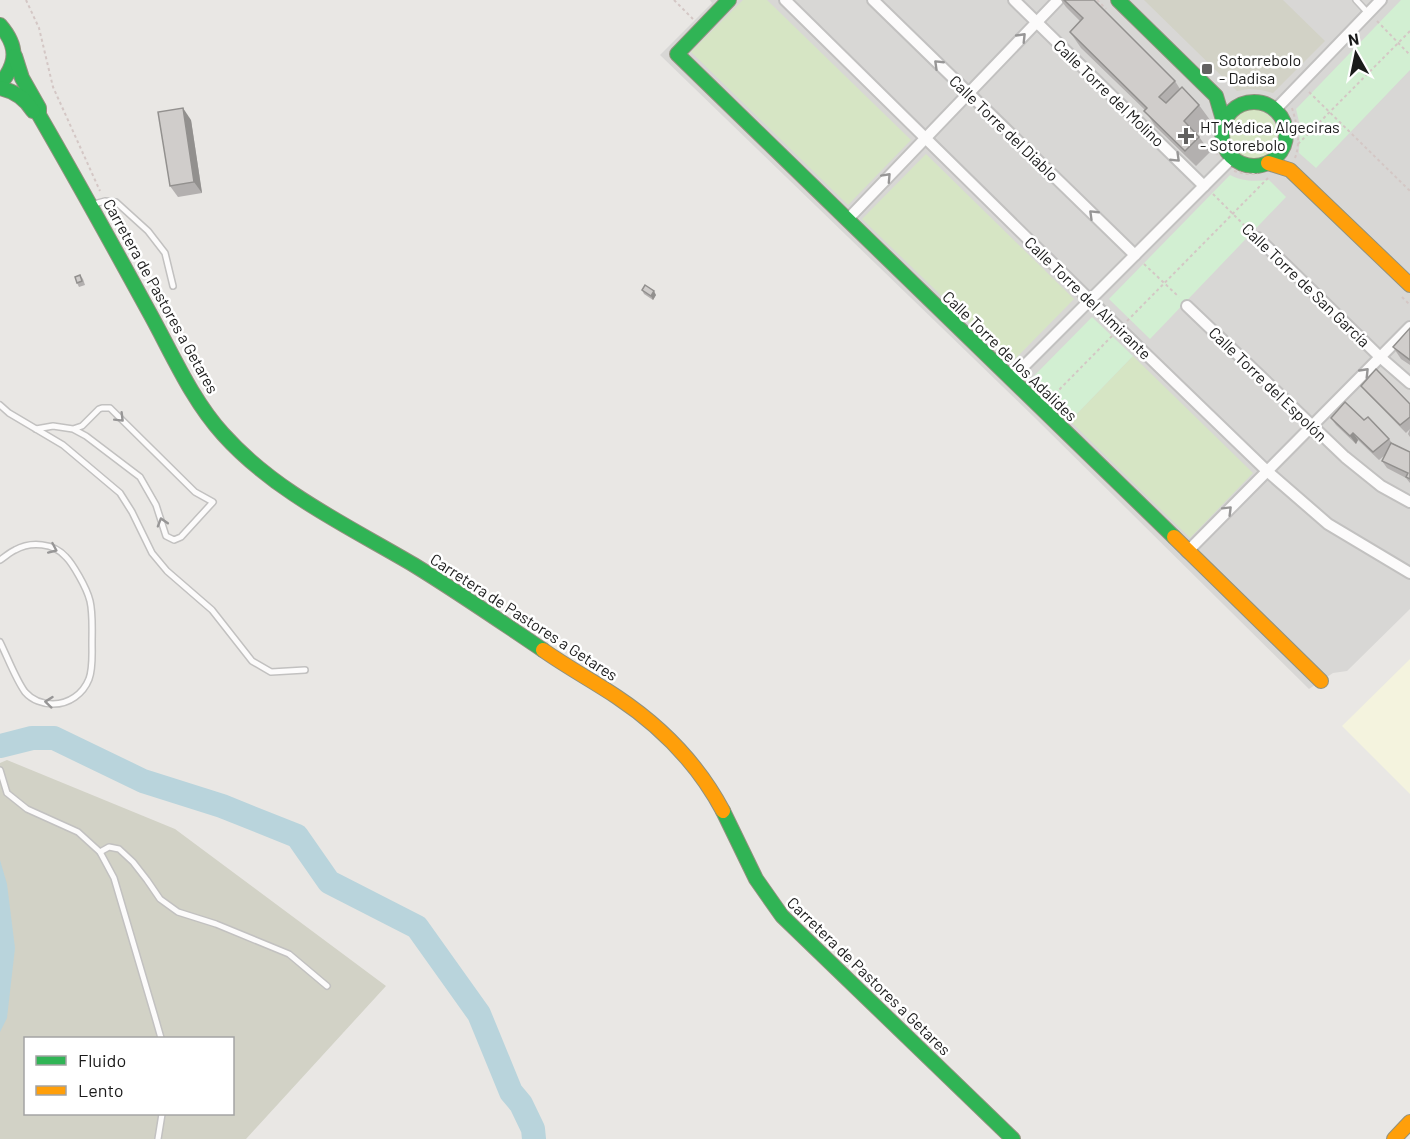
<svg xmlns="http://www.w3.org/2000/svg" width="1410" height="1139" viewBox="0 0 1410 1139" font-family="Barlow,sans-serif">
<style>
.residential{fill:#d8d7d5}
.education{fill:#f4f3de}
.construction{fill:#d2d2c6;fill-rule:evenodd}
.grass{fill:#d6e5c4}
.park{fill:#d2efd2}
.water{fill:#b9d4dc}
.lines{fill:none;stroke-linecap:round;stroke-linejoin:round}
.river{stroke:#b9d4dc;stroke-width:24}
.lane-casing{stroke:#c2c1c0;stroke-width:8}
.street-casing{stroke:#c2c1c0;stroke-width:14}
.fast-casing{stroke:#90917e;stroke-width:16}
.slow-casing{stroke:#90917e;stroke-width:16}
.path{stroke:#d4c7c5;stroke-width:2;stroke-dasharray:3 3;stroke-linecap:butt}
.lane{stroke:#fcfbfb;stroke-width:5}
.street{stroke:#fcfbfb;stroke-width:10}
.fast{stroke:#30b455;stroke-width:14}
.slow{stroke:#ff9f0a;stroke-width:14}
.wall{fill:#b3b0af}
.shaded-wall{fill:#92908e}
.building{fill:#d0cdcb;stroke:#92908e;stroke-width:1.5}
.oneway{stroke:#979696}
.poi-dot{fill:#636261;stroke:#fff;stroke-width:2}
.labels{text-anchor:middle;stroke-width:5;stroke-linejoin:round;paint-order:stroke}
.poi-label{font-size:16px;fill:#1b1b1b;stroke:#fff;text-anchor:start}
.street-label{font-size:16px;fill:#1b1b1b;stroke:#fff}
</style>
<rect width="100%" height="100%" fill="#e9e7e4"/>
<path class="residential" d="M710 0H1410V609L1347 671 1333 673 1309 689 1035 418 660 55 712 3Z"/>
<path class="education" d="M1410 659V794L1342 726Z"/>
<g class="construction">
<path d="M1144 0H1283L1325 41 1273 93 1261 90 1249 89 1237 91Z"/>
<path d="M7 760 175 829 386 986 246 1139H0V763ZM26 1038H232V1114H26Z"/>
</g>
<g class="grass">
<path d="M743 0H767L911 140 848 205 691 52Z"/>
<circle cx="1252" cy="134" r="25"/>
<path d="M926 154 1074 299 1011 363 862 219Z"/>
<path d="M1133 356 1253 473 1190 538 1070 421Z"/>
</g>
<g class="park">
<path d="M1401 0H1410V70L1316 168 1299 153 1300 126 1296 109Z"/>
<path d="M1230 175C1243 182 1255 181 1269 180L1286 197 1150 339 1109 299Z"/>
<path d="M1092 317 1133 356 1070 421 1029 381Z"/>
</g>
<path class="water" d="M0 860 7 884 15 948 7 1018 0 1032Z"/>
<g class="lines">
<path class="river" d="M0 746 32 738H54L143 781 222 806 297 836 329 882 417 927 479 1014 511 1092 521 1104 533 1129 534 1139"/>
<g class="lane-casing">
<g id="lane">
<path d="M1356 0 1368 13"/>
<path d="M94 204 105 201 116 202 148 231 165 253 173 286"/>
<path d="M0 405 9 413 63 445 120 493 132 512 152 553 167 571 212 610 252 661 271 672 305 670"/>
<path d="M36 429 53 426 73 429 86 436 140 477 156 505 166 536 174 540 181 537 213 502 195 492 110 408H102L99 409 82 426 73 429"/>
<path d="M0 560C5 557 10 552 15 550 31 541 54 543 66 557 71 562 75 569 79 576 83 583 88 593 90 601 93 614 92 629 92 643 92 655 93 668 89 679 83 694 69 704 53 704 43 704 32 700 25 692 16 680 7 656 0 642"/>
<path d="M0 770 7 793 27 809 78 832 100 852 114 878 155 1017 161 1038"/>
<path d="M100 852 109 847 119 849 133 862 147 880 160 899 178 912 216 924 289 954 327 986"/>
<path d="M158 1139 162 1114"/>
</g>
</g>
<g class="street-casing">
<g id="street">
<path d="M785 0 1090 300 1267 471 1328 524 1410 573"/>
<path d="M873 0 1135 255"/>
<path d="M1014 0 1204 186"/>
<path d="M1275 110 1381 0"/>
<path d="M847 220 1058 0"/>
<path d="M1258 238 1380 357 1410 383"/>
<path d="M1187 306 1345 457 1381 486 1410 502"/>
<path d="M1011 379 1232 158"/>
<path d="M1187 552 1410 327"/>
</g>
</g>
<g class="fast-casing">
<g id="fast">
<path d="M729 0 677 54 1174 537"/>
<path d="M1118 0 1216 96 1224 123"/>
<path d="M0 25C18 46 18 63 0 84"/>
<path d="M15 56 22 78 39 108V115C76 179 112 244 148 310 171 351 191 399 223 434 275 492 348 526 414 565 458 592 500 621 543 650"/>
<path d="M0 88C15 91 25 98 33 111"/>
<circle cx="1254" cy="134" r="32"/>
<path d="M723 811 756 879 782 916 1013 1139"/>
</g>
</g>
<g class="slow-casing">
<g id="slow">
<path d="M1268 163 1290 170 1410 285"/>
<path d="M1174 537 1321 681"/>
<path d="M543 650C567 667 593 681 617 697 662 727 698 764 723 811"/>
<path d="M1394 1139 1410 1122"/>
</g>
</g>
<g class="path">
<path d="M26 0 39 28 53 87 100 191"/>
<path d="M674 0 693 19"/>
<path d="M1097 0 1106 9"/>
<path d="M1377 21 1410 55"/>
<path d="M1309 92 1410 191"/>
<path d="M1292 108C1297 124 1301 142 1295 158"/>
<path d="M1213 131 1214 147 1217 155"/>
<path d="M1298 144 1410 31"/>
<path d="M1234 171 1245 174H1258"/>
<path d="M1213 194 1249 230"/>
<path d="M1144 264 1179 297"/>
<path d="M1402 297 1410 305"/>
<path d="M1127 321 1268 178"/>
<path d="M1051 398 1112 336"/>
</g>
<use href="#lane" class="lane"/>
<use href="#street" class="street"/>
<use href="#fast" class="fast"/>
<use href="#slow" class="slow"/>
</g>
<g class="wall">
<path d="M1061 0H1094L1175 81 1180 89 1199 105 1210 120 1197 134 1210 152 1196 166 1155 126 1145 110 1081 48 1070 32 1080 21 1066 7Z"/>
<path d="M191 120 202 193 178 197 170 186Z"/>
<path d="M80 275 83 279 85 285 79 287 77 283Z"/>
<path d="M642 290 656 295 653 300 644 294Z"/>
<path d="M1410 328V365L1401 359 1393 347Z"/>
<path d="M1361 386 1410 404V437L1408 434 1410 429 1406 433 1367 393Z"/>
<path d="M1331 418 1364 420 1389 439 1392 443 1410 452V483L1406 478 1387 468 1382 461 1385 455 1379 460 1358 440 1356 444 1336 425Z"/>
</g>
<g class="shaded-wall">
<path d="M183 108 191 120 202 193 194 182Z"/>
<path d="M654 291 656 295 653 300 651 296Z"/>
<path d="M1353 433 1358 440 1356 444 1350 436Z"/>
</g>
<g class="building">
<path d="M1064 0H1094L1175 81 1159 97 1166 103 1182 87 1199 105 1184 121 1199 137 1185 151 1144 111 1147 108 1070 32 1083 18Z"/>
<path d="M183 108 194 182 170 186 158 112Z"/>
<path d="M80 275 82 281 77 283 75 277Z"/>
<path d="M645 285 654 291 651 296 642 290Z"/>
<path d="M1410 328V360L1393 347Z"/>
<path d="M1376 369 1410 404V417L1400 425 1361 386Z"/>
<path d="M1345 402 1364 420 1368 417 1389 439 1373 452 1353 433 1350 436 1331 418Z"/>
<path d="M1391 443 1410 452V479L1406 477 1408 473 1382 461Z"/>
</g>
<defs><path id="oneway-chevron" d="M-2-3.5L2.5 0L-2 3.5" fill="none" stroke-width="1.6" stroke-linecap="round" stroke-linejoin="round" transform="scale(1.5)"/></defs>
<g class="oneway">
<use href="#oneway-chevron" transform="translate(1022 37) rotate(-46)"/>
<use href="#oneway-chevron" transform="translate(938 64) rotate(-136)"/>
<use href="#oneway-chevron" transform="translate(1176 158) rotate(44)"/>
<use href="#oneway-chevron" transform="translate(887 177) rotate(-47)"/>
<use href="#oneway-chevron" transform="translate(1093 214) rotate(-136)"/>
<use href="#oneway-chevron" transform="translate(1365 372) rotate(-46)"/>
<use href="#oneway-chevron" transform="translate(120 418) rotate(45)"/>
<use href="#oneway-chevron" transform="translate(1228 510) rotate(-45)"/>
<use href="#oneway-chevron" transform="translate(162 522) rotate(-107)"/>
<use href="#oneway-chevron" transform="translate(53 549) rotate(24)"/>
<use href="#oneway-chevron" transform="translate(49 702) rotate(-174)"/>
</g>
<g class="poi-dot">
<rect x="1201" y="63" width="12" height="12" rx="3"/>
<path d="M1183 127h6v6h6v6h-6v6h-6v-6h-6v-6h6z"/>
</g>
<g class="labels">
<g class="poi-label">
<text x="1219" y="66">Sotorrebolo<tspan x="1219" dy="18">- Dadisa</tspan></text>
<text x="1200" y="133">HT Médica Algeciras<tspan x="1200" dy="18">- Sotorebolo</tspan></text>
</g>
<g class="street-label">
<text transform="translate(1109 93) rotate(44)" y="6">Calle Torre del Molino</text>
<text transform="translate(1004 128) rotate(44)" y="6">Calle Torre del Diablo</text>
<text transform="translate(1306 285) rotate(44)" y="6">Calle Torre de San García</text>
<text transform="translate(161 296) rotate(61)" y="6">Carretera de Pastores a Getares</text>
<text transform="translate(1088 298) rotate(44)" y="6">Calle Torre del Almirante</text>
<text transform="translate(1010 356) rotate(44)" y="6">Calle Torre de los Adalides</text>
<text transform="translate(1268 384) rotate(44)" y="6">Calle Torre del Espolón</text>
<text transform="translate(524 617) rotate(33)" y="6">Carretera de Pastores a Getares</text>
<text transform="translate(869 976) rotate(44)" y="6">Carretera de Pastores a Getares</text>
</g>
</g>
<rect x="24" y="1037" width="210" height="78" fill="#ffffff" stroke="#a4a4a4" stroke-width="1.5"/>
<rect x="36" y="1056" width="30" height="9" fill="#30b455" stroke="#a4a4a4" stroke-width="1.5"/>
<text x="78" y="1067" font-size="18" fill="#1b1b1b">Fluido</text>
<rect x="36" y="1086" width="30" height="9" fill="#ff9f0a" stroke="#a4a4a4" stroke-width="1.5"/>
<text x="78" y="1097" font-size="18" fill="#1b1b1b">Lento</text>
<g transform="translate(1356 54) rotate(351)" stroke="#ffffff" stroke-width="4.5" paint-order="stroke">
<path d="M0-4.5L10 22L0 15L-10 22Z" fill="#1b1b1b"/>
<text y="-9" font-size="16" font-weight="bold" text-anchor="middle" fill="#1b1b1b">N</text>
</g>
</svg>
